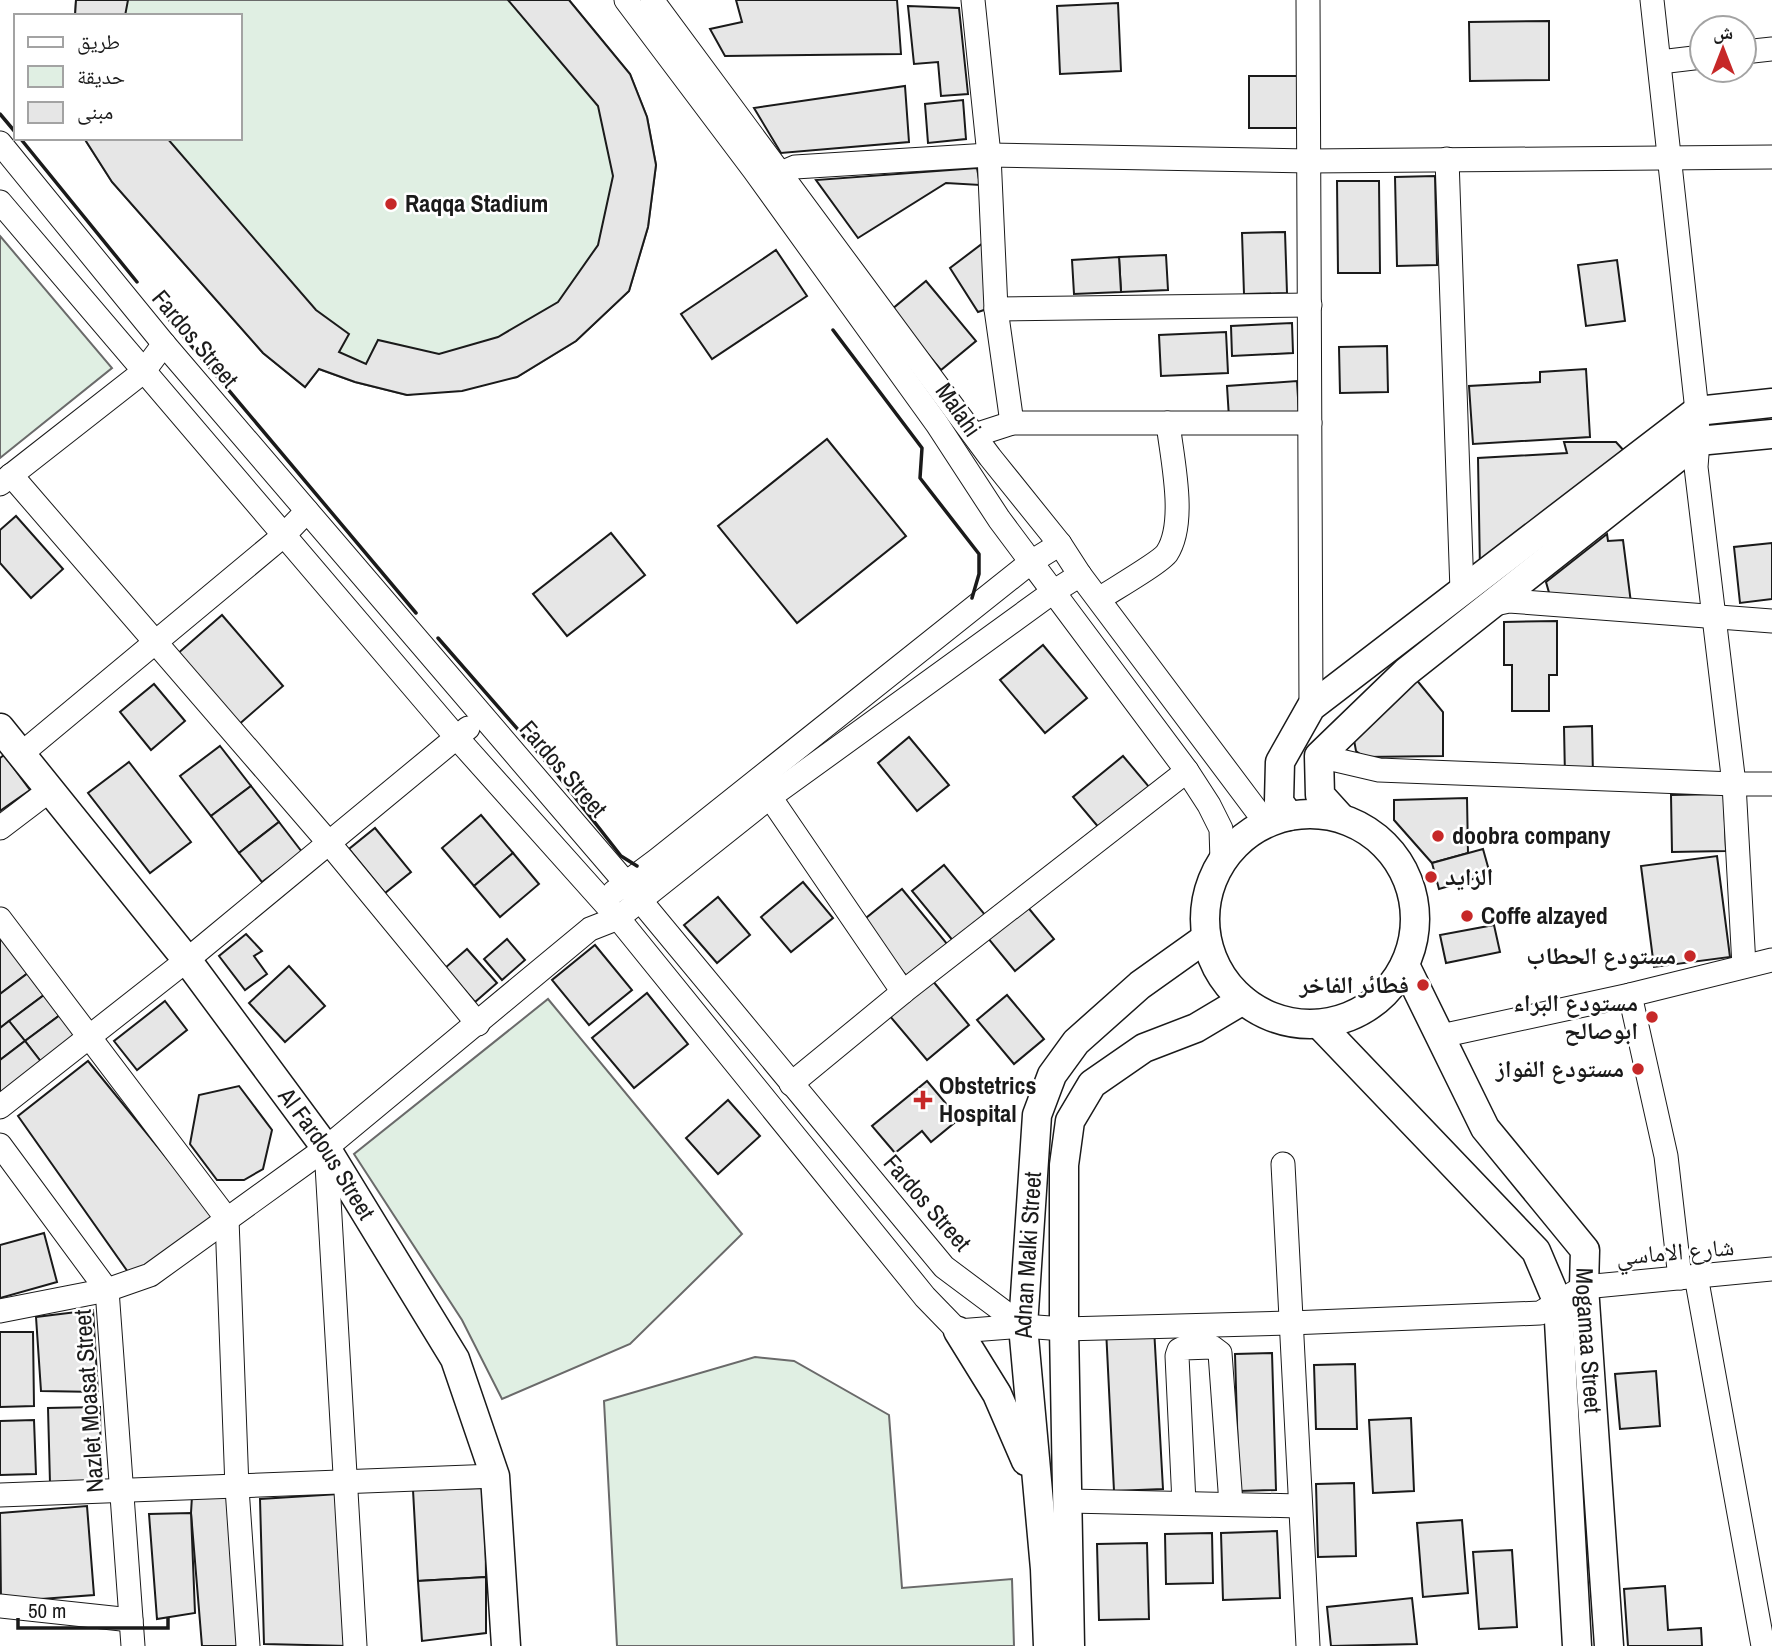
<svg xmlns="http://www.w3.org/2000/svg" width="1772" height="1646" viewBox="0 0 1772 1646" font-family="'Archivo Narrow','Noto Naskh Arabic',sans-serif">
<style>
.green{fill:#e0efe3;stroke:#6a6a6a;stroke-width:2}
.building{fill:#e6e6e6;stroke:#1a1a1a;stroke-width:2}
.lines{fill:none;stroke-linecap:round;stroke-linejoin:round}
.minor-casing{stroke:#1a1a1a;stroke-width:25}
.major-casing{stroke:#1a1a1a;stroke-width:31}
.minor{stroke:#fff;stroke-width:23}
.major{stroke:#fff;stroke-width:28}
.wall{stroke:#1a1a1a;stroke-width:3.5}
.poi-dot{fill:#c62828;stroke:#fff;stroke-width:2.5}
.labels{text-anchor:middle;stroke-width:5;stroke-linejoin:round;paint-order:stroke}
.poi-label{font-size:24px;font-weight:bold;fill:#1a1a1a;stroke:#fff;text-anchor:start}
.street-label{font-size:24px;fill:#1a1a1a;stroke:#fff}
</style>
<rect width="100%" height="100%" fill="#fff"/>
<g class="green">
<path d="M76 0H569L630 74 647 117 656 165 648 227 629 291 576 341 517 377 407 395 355 382 319 369 305 387 263 353 112 182 84 138H240V16H75Z"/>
<path d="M0 236 112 368 0 458Z"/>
<path d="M548 999 742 1234 630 1344 502 1399 462 1320 354 1154Z"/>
<path d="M755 1357 794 1361 889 1415 902 1588 1012 1579 1014 1646H617L604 1401Z"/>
</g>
<g class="building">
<path d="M76 0H128L125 16H75Z"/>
<path d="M508 0H569L630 74 647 117 656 165 648 227 629 291 576 341 517 377 462 391 407 395 355 382 319 369 305 387 263 353 112 182 84 138H167L316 310 349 334 339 352 366 364 378 340 439 354 498 337 558 302 598 245 613 176 598 106Z"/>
<path d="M736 0H897L901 54 725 56 710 29 742 22Z"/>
<path d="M1118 3 1121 71 1060 74 1057 6Z"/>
<path d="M908 6 959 8 968 94 941 96 938 62 914 64Z"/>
<path d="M1549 21V80L1470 81 1469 22Z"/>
<rect x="1249" y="76" width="51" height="52"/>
<path d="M905 86 909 142 781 153 754 108Z"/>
<path d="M963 100 966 139 928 143 925 104Z"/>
<path d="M977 168 980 185 946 183 858 238 816 180Z"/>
<path d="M1435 176 1437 265 1397 266 1395 177Z"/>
<path d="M1337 181H1379L1380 273H1338Z"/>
<path d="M1285 232 1287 293 1244 294 1242 233Z"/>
<path d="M983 243 987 309 978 312 950 268Z"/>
<path d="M776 250 807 296 712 359 681 314Z"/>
<path d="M1166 255 1168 290 1121 292 1119 257Z"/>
<path d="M1119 257 1121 292 1074 294 1072 260Z"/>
<path d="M1617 260 1625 321 1586 326 1578 265Z"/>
<path d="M926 281 976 341 941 370 891 310Z"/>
<path d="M1292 323 1293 353 1232 356 1231 326Z"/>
<path d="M1226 332 1228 373 1161 376 1159 335Z"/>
<path d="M1387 346 1388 392 1340 393 1339 347Z"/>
<path d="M1586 369 1590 437 1473 444 1469 386 1540 382V372Z"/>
<path d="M1297 381 1299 414 1229 418 1227 386Z"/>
<path d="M827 439 906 536 797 623 718 526Z"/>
<path d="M1564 442H1616L1626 453 1480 569 1478 458 1567 453Z"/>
<path d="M16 516 63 569 31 598 0 563V530Z"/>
<path d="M611 533 645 575 567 636 533 594Z"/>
<path d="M1607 534 1608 541 1623 540 1631 603 1550 596 1546 582Z"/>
<path d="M1772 543V599L1740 603 1734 547Z"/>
<path d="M222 615 283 686 237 726 176 655Z"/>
<path d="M1557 621V675H1549V711H1512V665H1504V622Z"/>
<path d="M1043 645 1087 698 1045 733 1000 680Z"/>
<path d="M1415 678 1443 712V756L1364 757 1356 751 1354 740Z"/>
<path d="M154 684 185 721 151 750 120 712Z"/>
<path d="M1592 726 1593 777H1565L1564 727Z"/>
<path d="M909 737 949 785 917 811 878 763Z"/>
<path d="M220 746 251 786 211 816 180 776Z"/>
<path d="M4 755 30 790 0 811V758Z"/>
<path d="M1123 756 1150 788 1100 829 1073 797Z"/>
<path d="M129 762 191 842 150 873 88 793Z"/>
<path d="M251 786 279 822 239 853 211 816Z"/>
<path d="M1724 794 1726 851 1672 852 1671 795Z"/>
<path d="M1467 798 1468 853 1432 863 1394 820V800Z"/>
<path d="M481 815 513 853 474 886 442 848Z"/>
<path d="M279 822 302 852 262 882 239 853Z"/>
<path d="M375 828 411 872 385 893 349 849Z"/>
<path d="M1483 849 1490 874 1439 889 1432 863Z"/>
<path d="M513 853 539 884 500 917 474 886Z"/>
<path d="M1717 856 1730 957 1654 967 1641 866Z"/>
<path d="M944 865 986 916 954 942 912 891Z"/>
<path d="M803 882 833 918 791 952 761 917Z"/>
<path d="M902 889 948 945 908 978 861 922Z"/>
<path d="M718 897 750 935 717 963 684 925Z"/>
<path d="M1026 905 1054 939 1015 971 987 937Z"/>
<path d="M1494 925 1500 952 1446 963 1440 935Z"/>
<path d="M246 934 262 951 254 956 267 974 245 990 219 956Z"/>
<path d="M0 936 28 973 0 994Z"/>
<path d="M507 939 525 960 502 980 484 959Z"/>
<path d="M595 945 632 990 589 1025 552 980Z"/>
<path d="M467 949 497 983 475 1002 445 968Z"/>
<path d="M289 966 325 1006 285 1042 249 1003Z"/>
<path d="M28 973 44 995 0 1028V994Z"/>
<path d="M932 980 969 1025 927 1060 889 1015Z"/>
<path d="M647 993 688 1044 634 1088 592 1038Z"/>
<path d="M44 995 60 1015 25 1041 9 1021Z"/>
<path d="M1007 995 1044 1039 1014 1064 977 1020Z"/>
<path d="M165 1001 187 1030 137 1070 114 1041Z"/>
<path d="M60 1015 76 1037 42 1063 25 1041Z"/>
<path d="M9 1021 25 1041 0 1060V1028Z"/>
<path d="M25 1041 42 1063 0 1094V1060Z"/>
<path d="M88 1061 214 1216 146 1266 128 1272 18 1116Z"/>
<path d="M927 1081 959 1119 931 1142 922 1131 895 1153 872 1126Z"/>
<path d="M239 1086 272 1130 263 1169 244 1180H217L190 1144 199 1095Z"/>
<path d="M728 1100 760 1136 718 1174 686 1138Z"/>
<path d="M44 1233 57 1282 0 1298V1245Z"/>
<path d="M93 1310 98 1392 41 1391 36 1317Z"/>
<path d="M1154 1328 1163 1489 1114 1491 1106 1329Z"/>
<path d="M0 1332H33L34 1406 0 1407Z"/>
<path d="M1272 1353 1276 1490 1239 1491 1235 1354Z"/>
<path d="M1355 1364 1357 1429H1316L1314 1365Z"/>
<path d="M1656 1371 1660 1426 1620 1429 1615 1374Z"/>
<path d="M100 1407 101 1482 50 1483 48 1408Z"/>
<path d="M1411 1418 1414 1491 1373 1493 1369 1420Z"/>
<path d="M34 1420 36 1474 0 1475V1421Z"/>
<path d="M1354 1483 1356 1556 1318 1557 1316 1484Z"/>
<path d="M485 1488 486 1577 418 1581 413 1490Z"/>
<path d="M339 1494 349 1646 264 1644 260 1499Z"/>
<path d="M231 1495 241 1646H202L191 1513 192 1496Z"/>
<path d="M87 1506 94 1595 1 1602 0 1513Z"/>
<path d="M191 1513 195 1613 157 1619 149 1514Z"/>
<path d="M1462 1520 1468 1593 1423 1597 1417 1523Z"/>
<path d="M1277 1531 1280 1598 1223 1600 1221 1533Z"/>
<path d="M1212 1533 1213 1583 1166 1584 1165 1534Z"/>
<path d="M1147 1543 1149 1619 1099 1620 1097 1544Z"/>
<path d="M1512 1550 1517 1627 1479 1629 1473 1552Z"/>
<path d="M486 1577V1633L422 1641 418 1581Z"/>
<path d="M1665 1586 1668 1630 1701 1628 1702 1646H1628L1624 1589Z"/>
<path d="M1412 1598 1417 1644 1331 1646 1327 1607Z"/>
</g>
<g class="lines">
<g class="minor-casing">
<g id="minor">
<path d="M626 0 754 170 937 424 999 519 1187 771 1209 805 1221 829 1222 861"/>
<path d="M652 0 990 457 1060 544 1080 575 1266 823"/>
<path d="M973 0 989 155 996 309 1012 423"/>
<path d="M1308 0 1311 707"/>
<path d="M1652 0 1697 411 1698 441 1696 467 1734 784 1744 966"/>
<path d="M1744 52 1772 49"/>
<path d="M1660 62 1702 57"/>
<path d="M0 143 164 344 625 882 944 1267 1023 1326"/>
<path d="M1447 159 1462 591"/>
<path d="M781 173 795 167 989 155 1309 161 1772 157"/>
<path d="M0 202 457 738 618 918 925 1297 958 1331 1023 1326 1064 1329 1290 1323 1540 1313 1584 1287 1772 1269"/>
<path d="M996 309 1310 305"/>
<path d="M975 435 1012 423H1310"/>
<path d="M11 475 329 843 478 1024"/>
<path d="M0 484 143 372 164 344"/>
<path d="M1099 599C1111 591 1161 562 1167 553 1187 522 1172 459 1168 423"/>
<path d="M1490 605 1509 601 1772 621"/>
<path d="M21 754 283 536 307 511"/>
<path d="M1319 756 1379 770 1734 784H1772"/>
<path d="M770 797 903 992"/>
<path d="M0 828 50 790"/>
<path d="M614 892 657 860 1031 562 1060 544"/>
<path d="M0 919 227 1219 237 1488 248 1646"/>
<path d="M1630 995 1666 1156 1680 1278"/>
<path d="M1441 1036 1630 995 1772 960"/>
<path d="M791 1084 903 992 1187 771"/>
<path d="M0 1107 187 960 468 728"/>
<path d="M0 1145 107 1290 133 1646"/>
<path d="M326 1148 355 1646"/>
<path d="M1283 1164 1308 1646"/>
<path d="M1696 1276 1763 1646"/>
<path d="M0 1311 107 1290 150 1275 326 1148 590 929 618 918 770 797 1053 592 1080 575"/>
<path d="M0 1495 495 1476"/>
<path d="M1069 1501 1300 1506"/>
<path d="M1184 1503 1177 1356 1179 1350 1183 1348 1212 1347 1220 1353 1231 1504"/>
<path d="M0 1606 131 1620"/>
</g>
</g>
<g class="major-casing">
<g id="major">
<path id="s1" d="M0 728 187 960 326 1148 455 1359 495 1476 506 1646"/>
<circle cx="1310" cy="919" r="105"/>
<path d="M1289 816 1279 802 1280 762 1311 707 1697 411 1772 403"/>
<path d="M1339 816 1320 795 1319 756 1406 672 1698 441 1772 434"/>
<path id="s2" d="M1405 965 1485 1128 1585 1250 1584 1287 1609 1646"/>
<path d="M1319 1024 1536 1251 1558 1303 1577 1646"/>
<path d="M958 1331 997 1394 1026 1461"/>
<path id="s3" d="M1048 1646 1045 1569 1023 1326 1037 1115 1052 1075 1076 1042 1140 985 1206 938"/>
<path d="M1070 1646 1064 1329V1165L1070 1121 1092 1084 1144 1048 1196 1028 1243 1000"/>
</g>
</g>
<use href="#minor" class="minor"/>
<use href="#major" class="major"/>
<g class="wall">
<path d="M0 114 16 133"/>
<path d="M20 138 137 282"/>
<path d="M163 312 416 613"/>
<path d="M833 330 922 448 920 478 979 554V574L972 598"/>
<path d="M438 638 556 773 621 856 637 866"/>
</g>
</g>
<g class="poi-dot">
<circle cx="391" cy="204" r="7"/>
<circle cx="1438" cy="836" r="7"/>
<circle cx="1431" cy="877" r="7"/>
<circle cx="1467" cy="916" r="7"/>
<circle cx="1690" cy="956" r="7"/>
<circle cx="1423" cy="985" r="7"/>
<circle cx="1652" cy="1017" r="7"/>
<circle cx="1638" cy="1069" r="7"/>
<path d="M919.5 1089.5h7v7h7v7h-7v7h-7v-7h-7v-7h7z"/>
</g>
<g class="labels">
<g class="poi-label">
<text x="405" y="212">Raqqa Stadium</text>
<text x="1452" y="844">doobra company</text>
<text x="1445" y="885">الزايد</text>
<text x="1481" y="924">Coffe alzayed</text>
<text x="1676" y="964" text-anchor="end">مستودع الحطاب</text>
<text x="1409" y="993" text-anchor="end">فطائر الفاخر</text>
<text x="1638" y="1011" text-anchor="end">مستودع البراء<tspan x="1638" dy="28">ابوصالح</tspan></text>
<text x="1624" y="1077" text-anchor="end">مستودع الفواز</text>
<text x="939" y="1094">Obstetrics<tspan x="939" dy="28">Hospital</tspan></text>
</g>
<g class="street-label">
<text transform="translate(195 339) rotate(50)" y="8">Fardos Street</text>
<text transform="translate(958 410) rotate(55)" y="8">Malahi</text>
<text transform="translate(563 769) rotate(49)" y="8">Fardos Street</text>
<text dy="8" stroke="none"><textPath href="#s1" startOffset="537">Al Fardous Street</textPath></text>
<text transform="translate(927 1203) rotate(49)" y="8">Fardos Street</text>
<text transform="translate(1675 1252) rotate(-5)" y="8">شارع الاماسي</text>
<text dy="8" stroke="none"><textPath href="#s3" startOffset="392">Adnan Malki Street</textPath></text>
<text dy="8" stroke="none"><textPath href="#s2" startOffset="430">Mogamaa Street</textPath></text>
<text transform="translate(89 1401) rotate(-94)" y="8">Nazlet Moasat Street</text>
</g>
</g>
<rect x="14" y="14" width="228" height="126" fill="#ffffff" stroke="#a3a3a3" stroke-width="2"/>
<rect x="28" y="37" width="35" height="10" fill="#ffffff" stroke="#a3a3a3" stroke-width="2"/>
<text x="77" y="49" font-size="21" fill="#1a1a1a">طريق</text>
<rect x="28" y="66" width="35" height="21" fill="#e0efe3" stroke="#a3a3a3" stroke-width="2"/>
<text x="77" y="84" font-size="21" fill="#1a1a1a">حديقة</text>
<rect x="28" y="102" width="35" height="21" fill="#e6e6e6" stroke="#a3a3a3" stroke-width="2"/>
<text x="77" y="119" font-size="21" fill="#1a1a1a">مبنى</text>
<g transform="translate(1723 49)"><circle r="33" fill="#ffffff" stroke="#a3a3a3" stroke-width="2"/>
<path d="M0-5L12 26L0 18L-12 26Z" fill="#c62828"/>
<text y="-10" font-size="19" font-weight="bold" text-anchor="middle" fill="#1a1a1a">ش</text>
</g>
<path d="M18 1618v10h150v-10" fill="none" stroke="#1a1a1a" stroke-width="3.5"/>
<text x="28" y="1618" font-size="21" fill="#1a1a1a" stroke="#ffffff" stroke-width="5" paint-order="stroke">50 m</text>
</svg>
